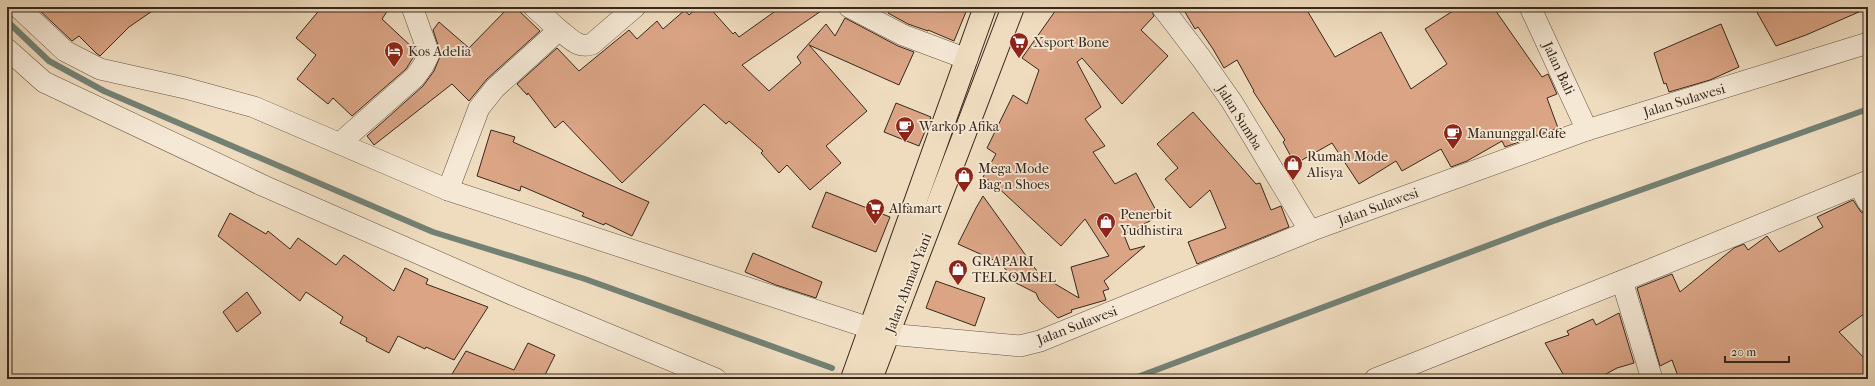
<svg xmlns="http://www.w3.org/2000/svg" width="1875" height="386" viewBox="0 0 1875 386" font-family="'IM FELL French Canon',serif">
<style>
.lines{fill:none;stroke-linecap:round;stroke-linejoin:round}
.stream{stroke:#738174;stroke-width:6}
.building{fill:#daa485;stroke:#38281c}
.minor-casing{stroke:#665545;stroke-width:22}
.major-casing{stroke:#38281c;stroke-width:24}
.minor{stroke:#f5e8d5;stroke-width:21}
.major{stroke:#efdcbf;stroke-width:22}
.labels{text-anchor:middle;stroke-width:3.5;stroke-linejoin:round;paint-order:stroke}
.poi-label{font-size:14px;fill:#38281c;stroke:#f5e8d5;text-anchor:start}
.street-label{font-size:14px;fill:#38281c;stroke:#f5e8d5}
</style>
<rect width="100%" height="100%" fill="#efdcbf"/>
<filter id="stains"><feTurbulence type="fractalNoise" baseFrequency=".005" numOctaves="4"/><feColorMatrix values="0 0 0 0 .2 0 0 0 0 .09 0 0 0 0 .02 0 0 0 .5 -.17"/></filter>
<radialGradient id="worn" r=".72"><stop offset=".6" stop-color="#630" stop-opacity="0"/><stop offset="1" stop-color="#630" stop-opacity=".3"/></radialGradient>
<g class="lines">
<g class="stream">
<path d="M7 21 49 61 104 91 433 232 585 279 832 368"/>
<path d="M1132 379 1548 223 1868 109"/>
</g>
</g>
<g class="building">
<path d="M36 7H158L129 27 100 56 96 53 79 36 72 41Z"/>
<path d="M322 7H390L382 19 414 49 416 53 406 69 352 116 333 98 328 104 297 79 316 55 296 38Z"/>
<path d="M509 7H515L540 31 487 79 469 101 452 84 374 145 367 136 423 86 434 71 441 54 433 30 439 22 469 48Z"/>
<path d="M698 7H709L733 34 735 32 739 37 781 7H827L742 65 769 91 801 63 797 57 826 24 835 36 845 18 898 46 914 52 899 85 809 45 867 111 826 146 841 163 810 190 787 165 779 173 761 153 763 151 729 121 726 124 704 104 622 183 563 121 555 128 528 93 527 95 517 84 557 48 579 71 629 30 637 39 657 21 663 29 685 10 689 15Z"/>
<path d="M890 7H968L954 41 928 30V31L908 24 888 13Z"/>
<path d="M1058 7H1150L1154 16 1141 30 1168 56 1122 104 1082 58 1077 62 1101 107 1085 119 1105 146 1093 152 1115 184 1136 173 1159 216 1124 235 1130 250 1145 246 1104 281 1109 289 1103 291 1106 300 1071 310 1072 312 1058 318 1039 300 1036 293 1014 282 1018 281 998 262 958 244 976 208 983 196 1037 271 1032 277 1040 275 1079 298 1071 267 1109 256 1085 219 1061 246 992 182 983 177 996 154 987 148 1013 95 1027 104 1039 70 1022 58Z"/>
<path d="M1182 7H1305L1335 57 1381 32 1411 89 1447 64 1425 29 1459 7H1493L1542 77 1548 74 1557 94 1547 98 1558 128 1505 147 1502 141 1467 161 1451 167 1441 149 1402 171 1396 161 1359 184 1332 143 1295 164 1283 142 1285 140 1253 91H1254L1237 60 1224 68 1213 49 1198 27 1195 29Z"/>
<path d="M1754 7H1868V8L1806 35 1776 46Z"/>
<path d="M1721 24 1739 67 1710 80 1669 92 1666 83 1664 84 1654 53Z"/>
<path d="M896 103 931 117 919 146 884 132Z"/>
<path d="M1193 112 1256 184 1260 183 1271 210 1281 206 1289 227 1197 264 1188 242 1226 228 1210 190 1190 208 1165 179 1178 168 1157 144Z"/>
<path d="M491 130 515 137 513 142 649 202 632 236 605 223 604 225 582 216 584 213 521 186 520 191 477 176Z"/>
<path d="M826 192 890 217 876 252 812 227Z"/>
<path d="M1853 200 1861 212 1868 215V311L1839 332 1868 362V379H1679L1672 360 1660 366 1637 288 1672 274 1680 292 1734 248 1744 244 1748 250 1767 236 1779 252 1823 227 1817 217Z"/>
<path d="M230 213 266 234 268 231 290 249 298 238 336 265 344 255 394 291 405 268 428 279 426 284 488 307 454 360 426 347 425 349 398 336 389 353 366 341 367 338 340 323 343 317 306 292 300 301 218 236Z"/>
<path d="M753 253 822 282 816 298 776 285 745 272Z"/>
<path d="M936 281 985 298 975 326 926 308Z"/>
<path d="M247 292 261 313 237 332 223 312Z"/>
<path d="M1619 313 1634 363 1617 368 1597 379H1566L1545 343 1569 335 1567 331 1593 319 1596 325Z"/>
<path d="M528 343 555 355 543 379H449L466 351 514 370Z"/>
</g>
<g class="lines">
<g class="minor-casing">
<g id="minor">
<path d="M18 7 65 51 100 69 185 88 254 107 448 190 888 334 1020 346 1040 341 1310 231 1587 130 1868 43"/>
<path d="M534 7 559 30"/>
<path d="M849 7 903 35 967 59"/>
<path d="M1162 7 1201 58 1232 102 1310 231"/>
<path d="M1530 7 1587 130"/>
<path d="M7 49 44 82 264 186 516 296 716 379"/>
<path d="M340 143 415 77 423 66 429 54 412 7"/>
<path d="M1859 185 1868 202"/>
<path d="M448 190 479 108 495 88 559 30C570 38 578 49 592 44L635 7"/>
<path d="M1622 281 1652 379"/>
<path d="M1375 379 1642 273 1868 181"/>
</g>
</g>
<g class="major-casing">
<g id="major">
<path d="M852 379 985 7"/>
<path d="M871 379 1013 7"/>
</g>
</g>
<use href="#minor" class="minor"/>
<use href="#major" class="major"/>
</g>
<defs>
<g id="supermarket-pin" transform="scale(1)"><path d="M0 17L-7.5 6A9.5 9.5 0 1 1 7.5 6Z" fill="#8f2418" stroke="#f5e8d5"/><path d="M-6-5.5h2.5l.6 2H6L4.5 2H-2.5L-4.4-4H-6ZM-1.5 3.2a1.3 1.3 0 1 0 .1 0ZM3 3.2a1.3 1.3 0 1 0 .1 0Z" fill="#fff"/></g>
<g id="hotel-pin" transform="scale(1)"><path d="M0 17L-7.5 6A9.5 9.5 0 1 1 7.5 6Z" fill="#8f2418" stroke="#f5e8d5"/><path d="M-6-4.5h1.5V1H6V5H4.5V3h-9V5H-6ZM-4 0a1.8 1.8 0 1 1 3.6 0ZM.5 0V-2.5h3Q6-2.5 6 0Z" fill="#fff"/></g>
<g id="cafe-pin" transform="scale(1)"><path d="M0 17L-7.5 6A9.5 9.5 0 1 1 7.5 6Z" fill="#8f2418" stroke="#f5e8d5"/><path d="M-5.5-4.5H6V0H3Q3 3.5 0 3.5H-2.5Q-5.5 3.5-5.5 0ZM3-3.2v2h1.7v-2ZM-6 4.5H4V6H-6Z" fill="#fff"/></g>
<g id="shop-pin" transform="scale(1)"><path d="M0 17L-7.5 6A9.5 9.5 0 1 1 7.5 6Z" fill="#8f2418" stroke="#f5e8d5"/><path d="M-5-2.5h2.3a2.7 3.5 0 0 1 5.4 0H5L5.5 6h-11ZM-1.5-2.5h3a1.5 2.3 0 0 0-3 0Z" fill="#fff"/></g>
</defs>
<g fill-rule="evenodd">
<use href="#supermarket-pin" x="1019" y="42"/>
<use href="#hotel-pin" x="394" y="51"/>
<use href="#cafe-pin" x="905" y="126"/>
<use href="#cafe-pin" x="1453" y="133"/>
<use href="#shop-pin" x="1293" y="164"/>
<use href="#shop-pin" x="964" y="176"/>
<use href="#supermarket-pin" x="875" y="208"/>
<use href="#shop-pin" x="1106" y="222"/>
<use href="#shop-pin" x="958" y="269"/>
</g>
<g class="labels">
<g class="poi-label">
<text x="1033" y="47">Xsport Bone</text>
<text x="408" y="56">Kos Adelia</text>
<text x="919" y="131">Warkop Afika</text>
<text x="1467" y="138">Manunggal Cafe</text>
<text x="1307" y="161">Rumah Mode<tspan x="1307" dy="16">Alisya</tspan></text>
<text x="978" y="173">Mega Mode<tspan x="978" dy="16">Bag n Shoes</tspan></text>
<text x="889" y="213">Alfamart</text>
<text x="1120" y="219">Penerbit<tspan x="1120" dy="16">Yudhistira</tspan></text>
<text x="972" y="266">GRAPARI<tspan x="972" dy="16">TELKOMSEL</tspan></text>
</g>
<g class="street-label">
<text transform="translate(1559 68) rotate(65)" y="5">Jalan Bali</text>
<text transform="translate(1684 100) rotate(-17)" y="5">Jalan Sulawesi</text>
<text transform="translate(1240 117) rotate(58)" y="5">Jalan Sumba</text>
<text transform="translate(1378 206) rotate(-20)" y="5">Jalan Sulawesi</text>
<text transform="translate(908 283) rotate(-69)" y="5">Jalan Ahmad Yani</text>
<text transform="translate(1077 325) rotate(-21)" y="5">Jalan Sulawesi</text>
</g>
</g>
<rect width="1875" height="386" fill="none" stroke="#efdcbf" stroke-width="24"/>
<rect x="8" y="8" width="1859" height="370" fill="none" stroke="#38281c" stroke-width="2"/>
<rect x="12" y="12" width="1851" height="362" fill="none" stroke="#38281c"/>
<path d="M1725 356v6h64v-6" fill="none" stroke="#38281c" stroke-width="2"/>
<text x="1731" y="356" font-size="12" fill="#38281c" stroke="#f5e8d5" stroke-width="3" paint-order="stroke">20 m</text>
<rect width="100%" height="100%" filter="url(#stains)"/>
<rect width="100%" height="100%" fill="url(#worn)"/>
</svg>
